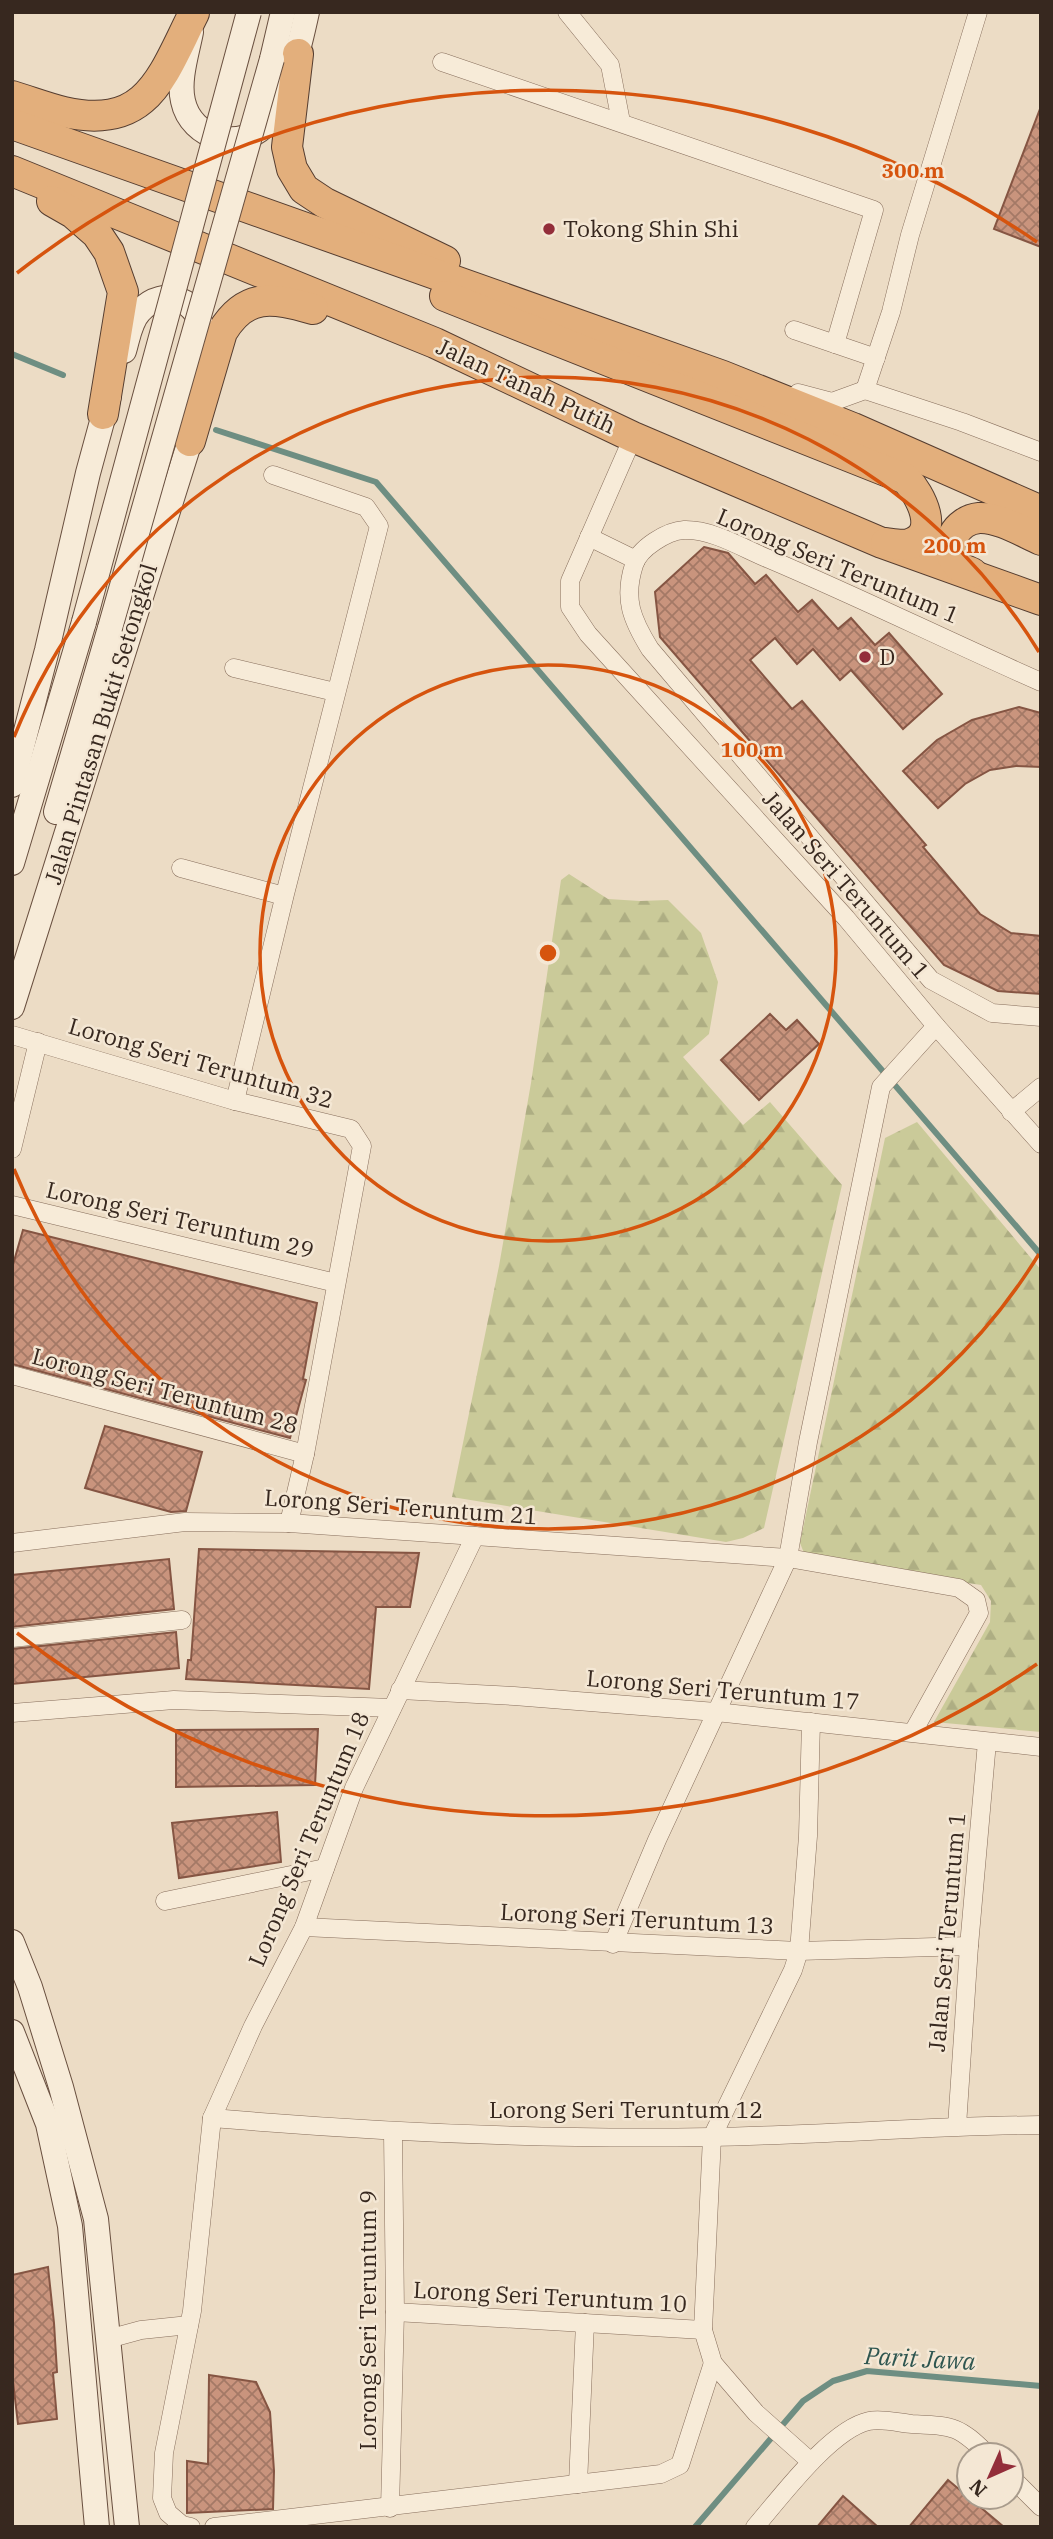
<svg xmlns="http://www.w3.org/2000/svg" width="1053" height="2539" viewBox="0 0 1053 2539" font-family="'IBM Plex Serif',serif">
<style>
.forest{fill:url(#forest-firs)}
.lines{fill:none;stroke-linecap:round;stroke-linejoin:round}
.stream{stroke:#6e8e82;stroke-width:6}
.building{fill:url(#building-cross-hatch);stroke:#855543;stroke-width:2}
.minor-casing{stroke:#876e5c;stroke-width:19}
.secondary-casing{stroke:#694f3f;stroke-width:26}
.trunk-casing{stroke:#553d30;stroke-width:32}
.minor{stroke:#f7ebd8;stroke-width:18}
.secondary{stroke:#f7ebd8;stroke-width:24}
.trunk{stroke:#e3af7c;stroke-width:30}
.secondary-bridge-casing{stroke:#694f3f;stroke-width:26;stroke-linecap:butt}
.secondary-bridge{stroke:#f7ebd8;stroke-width:24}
.ring{fill:none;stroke:#d6540e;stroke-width:3.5}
.poi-dot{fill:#932e3a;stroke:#f4e7d4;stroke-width:2.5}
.labels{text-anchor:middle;stroke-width:5;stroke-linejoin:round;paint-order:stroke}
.poi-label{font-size:23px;fill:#37281f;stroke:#f4e7d4;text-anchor:start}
.street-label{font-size:23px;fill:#37281f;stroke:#f4e7d4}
.water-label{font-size:24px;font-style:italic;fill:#2f5650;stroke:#f4e7d4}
.centre{fill:#d6540e;stroke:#f4e7d4;stroke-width:3.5}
.ring-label{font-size:21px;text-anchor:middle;font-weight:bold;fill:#d6540e;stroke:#f4e7d4;stroke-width:5;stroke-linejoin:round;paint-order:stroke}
</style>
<defs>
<pattern id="forest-firs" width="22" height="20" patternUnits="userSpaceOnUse" patternTransform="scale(1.75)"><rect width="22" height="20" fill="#caca99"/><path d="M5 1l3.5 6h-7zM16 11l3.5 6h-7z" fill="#aeae83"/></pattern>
<pattern id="building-cross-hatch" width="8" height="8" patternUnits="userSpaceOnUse" patternTransform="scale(1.75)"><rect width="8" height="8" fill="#c9947d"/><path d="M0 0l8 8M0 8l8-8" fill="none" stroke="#a47966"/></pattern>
</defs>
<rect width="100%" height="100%" fill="#ecdcc5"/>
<g class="forest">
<path d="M569 874 608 899 640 901 668 900 701 933 718 982 709 1034 683 1057 743 1125 770 1102 842 1185 764 1528 743 1538 726 1542 452 1497 499 1266 531 1083 561 880Z"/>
<path d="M917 1122 1041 1270V1732L934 1722 990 1622 991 1601 981 1585 806 1558 800 1543 885 1138Z"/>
</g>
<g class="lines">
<g class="stream">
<path d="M12 354 63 375"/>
<path d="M216 430 376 482 1041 1255"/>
<path d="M695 2527 803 2401 833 2381 867 2371 1041 2386"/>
</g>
</g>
<g class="building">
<path d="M1040 109H1041V247L994 229Z"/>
<path d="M704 547 728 553 755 584 766 575 798 612 812 600 838 629 851 618 875 645 889 633 942 694 903 729 851 670 840 680 813 649 797 664 775 638 750 660 792 709 802 701 926 845 923 847 980 914 1011 933 1041 936V994L998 991 944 965 660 637 655 592Z"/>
<path d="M1019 707 1041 713V767L1016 766 990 770 965 784 938 808 903 771 937 740 972 720Z"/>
<path d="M770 1014 786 1030 797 1020 819 1044 759 1100 721 1060Z"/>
<path d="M23 1230 317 1303 303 1379 306 1380 290 1438 12 1364V1268Z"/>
<path d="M105 1426 202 1452 186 1511 171 1512 85 1488Z"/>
<path d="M199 1549 419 1553 410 1607H376L369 1689 186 1679 188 1660H191Z"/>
<path d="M169 1559 174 1609 12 1627V1575Z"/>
<path d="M176 1632 179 1668 12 1684V1649Z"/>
<path d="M318 1729 315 1785 176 1787V1730Z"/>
<path d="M277 1812 281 1862 179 1878 172 1823Z"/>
<path d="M48 2267 54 2323 57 2372 53 2373 57 2419 18 2424 12 2373V2275Z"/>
<path d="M209 2375 256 2382 270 2412 274 2471 273 2509 187 2513V2461L208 2464Z"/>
<path d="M948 2480 1004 2527H909Z"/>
<path d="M843 2496 878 2527H817Z"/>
</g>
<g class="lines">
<g class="minor-casing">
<g id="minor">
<path d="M567 12 610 65 621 122"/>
<path d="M442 62 874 210 835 344"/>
<path d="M794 330 876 358"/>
<path d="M865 390 891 312 910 235 978 12"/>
<path d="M798 393 832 402 865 390 962 422 1041 452"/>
<path d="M633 437 570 581V607L588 634 846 918 936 1026 1041 1144"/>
<path d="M589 537 636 560"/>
<path d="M234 668 335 692"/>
<path d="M1041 682C950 642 861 598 769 559 744 549 713 529 684 530 667 531 639 548 634 565 623 599 632 620 650 649L931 980 992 1013 1041 1017"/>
<path d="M181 868 284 896"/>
<path d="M12 1035 235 1101 351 1129 362 1146 305 1454 289 1523"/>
<path d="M235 1101 285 894 379 526 366 507 273 475"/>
<path d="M1011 1112 1041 1087"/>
<path d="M12 1149 38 1042"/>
<path d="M12 1205 336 1283"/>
<path d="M12 1375 305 1454"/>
<path d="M12 1543 185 1522 289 1523 788 1558 959 1588 976 1600 979 1613 913 1732"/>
<path d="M12 1638 182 1620"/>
<path d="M400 1690 514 1696 716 1712 1041 1747"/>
<path d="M12 1713 174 1700 392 1708"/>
<path d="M165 1901 325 1868"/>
<path d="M304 1927 799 1951 969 1946"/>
<path d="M613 1944 657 1840 788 1558 808 1442 881 1087 936 1026"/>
<path d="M212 2118C378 2132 545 2140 711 2137 821 2135 931 2126 1041 2125"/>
<path d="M957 2126 969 1946 987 1742"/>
<path d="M395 2312 703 2330"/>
<path d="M108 2339 141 2330 189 2325"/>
<path d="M811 2462 756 2413 713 2363 703 2330 712 2137 793 1970 799 1951 808 1836 811 1722"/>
<path d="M1011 2477 1041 2507"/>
<path d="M578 2484 585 2323"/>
<path d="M390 2508 395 2312 393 2132"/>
<path d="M191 2527 182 2525 168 2513 162 2498 164 2453 192 2311 212 2118 253 2026 304 1927 354 1788 475 1536"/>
<path d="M214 2527 661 2474 680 2465 713 2363"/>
<path d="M755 2527C781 2497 831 2429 869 2421 882 2418 899 2423 912 2424 953 2426 958 2425 988 2455"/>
</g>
</g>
<g class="secondary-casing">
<g id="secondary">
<path d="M191 32C187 53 178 80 183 101 191 139 241 153 267 123 288 98 300 44 307 12"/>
<path d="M272 59 283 12"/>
<path d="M124 351C128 338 130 321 140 311 164 285 201 300 202 334"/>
<path d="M12 785 47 650 88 473 109 396"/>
<path d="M56 812 110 628"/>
<path d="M12 863 84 622"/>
<path d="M12 1007 190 441 193 423"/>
<path d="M12 1942 30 1987 61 2087 96 2219 127 2527"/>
<path d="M12 2032 48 2124 70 2226 97 2527"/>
</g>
</g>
<g class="trunk-casing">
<g id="trunk">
<path d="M298 54 287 147 292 169 304 189 325 203 445 261"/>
<path d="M12 96C29 101 47 108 64 112 148 131 162 76 194 13"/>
<path d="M12 124 723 376 853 428 1041 511"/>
<path d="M12 171 435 343 633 437 882 543 1041 600"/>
<path d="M52 201 73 213 97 234 109 252 123 292 103 414"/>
<path d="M445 296 906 479C920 494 942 534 909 544 902 546 893 544 886 543"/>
<path d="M190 441 222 332C246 292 273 298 313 309"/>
<path d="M972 573C968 571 961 569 958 565 940 546 957 520 979 518 999 517 1023 532 1041 540"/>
</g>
</g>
<use href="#minor" class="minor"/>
<use href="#secondary" class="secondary"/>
<use href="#trunk" class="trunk"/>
<g class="secondary-bridge-casing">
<g id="secondary-bridge">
<path d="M84 622 249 12"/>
<path d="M110 628 272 59"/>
</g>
</g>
<use href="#secondary-bridge" class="secondary-bridge"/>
</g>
<g class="ring">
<circle cx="548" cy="953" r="288"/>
<path d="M1039 1254A576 576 0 0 1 14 1169M14 737A576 576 0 0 1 1039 652"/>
<path d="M1037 1664A863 863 0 0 1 17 1633M17 273A863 863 0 0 1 1037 242"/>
</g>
<g class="poi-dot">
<circle cx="549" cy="229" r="7"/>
<circle cx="865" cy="657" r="7"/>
</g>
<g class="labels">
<g class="poi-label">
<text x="563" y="237">Tokong Shin Shi</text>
<text x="879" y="665">D</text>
</g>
<g class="street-label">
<text transform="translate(526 386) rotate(25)" y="8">Jalan Tanah Putih</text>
<text transform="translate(838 566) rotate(23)" y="8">Lorong Seri Teruntum 1</text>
<text transform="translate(101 724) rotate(-73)" y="8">Jalan Pintasan Bukit Setongkol</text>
<text transform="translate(846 885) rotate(49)" y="8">Jalan Seri Teruntum 1</text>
<text transform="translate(201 1063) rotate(16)" y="8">Lorong Seri Teruntum 32</text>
<text transform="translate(180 1220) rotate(13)" y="8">Lorong Seri Teruntum 29</text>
<text transform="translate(165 1391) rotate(15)" y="8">Lorong Seri Teruntum 28</text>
<text transform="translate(401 1507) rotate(4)" y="8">Lorong Seri Teruntum 21</text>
<text transform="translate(723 1690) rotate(5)" y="8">Lorong Seri Teruntum 17</text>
<text transform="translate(309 1839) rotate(-67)" y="8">Lorong Seri Teruntum 18</text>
<text transform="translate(637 1919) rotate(3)" y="8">Lorong Seri Teruntum 13</text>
<text transform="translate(947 1932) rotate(-85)" y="8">Jalan Seri Teruntum 1</text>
<text x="626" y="2118">Lorong Seri Teruntum 12</text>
<text transform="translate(550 2297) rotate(3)" y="8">Lorong Seri Teruntum 10</text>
<text transform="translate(368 2320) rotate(-90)" y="8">Lorong Seri Teruntum 9</text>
</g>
<g class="water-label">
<text transform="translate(920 2359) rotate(3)" y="8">Parit Jawa</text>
</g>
</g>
<circle cx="548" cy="953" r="10" class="centre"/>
<g class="ring-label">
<text x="913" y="178">300 m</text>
<text x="955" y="553">200 m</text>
<text x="752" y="757">100 m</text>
</g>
<rect width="1053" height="2539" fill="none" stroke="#37281f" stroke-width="28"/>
<g transform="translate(990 2476) rotate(225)"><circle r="33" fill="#f4e7d4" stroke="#a89b8c" stroke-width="2"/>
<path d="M0-5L12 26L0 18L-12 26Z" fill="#932e3a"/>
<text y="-10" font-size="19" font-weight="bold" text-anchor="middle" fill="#37281f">N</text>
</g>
</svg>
